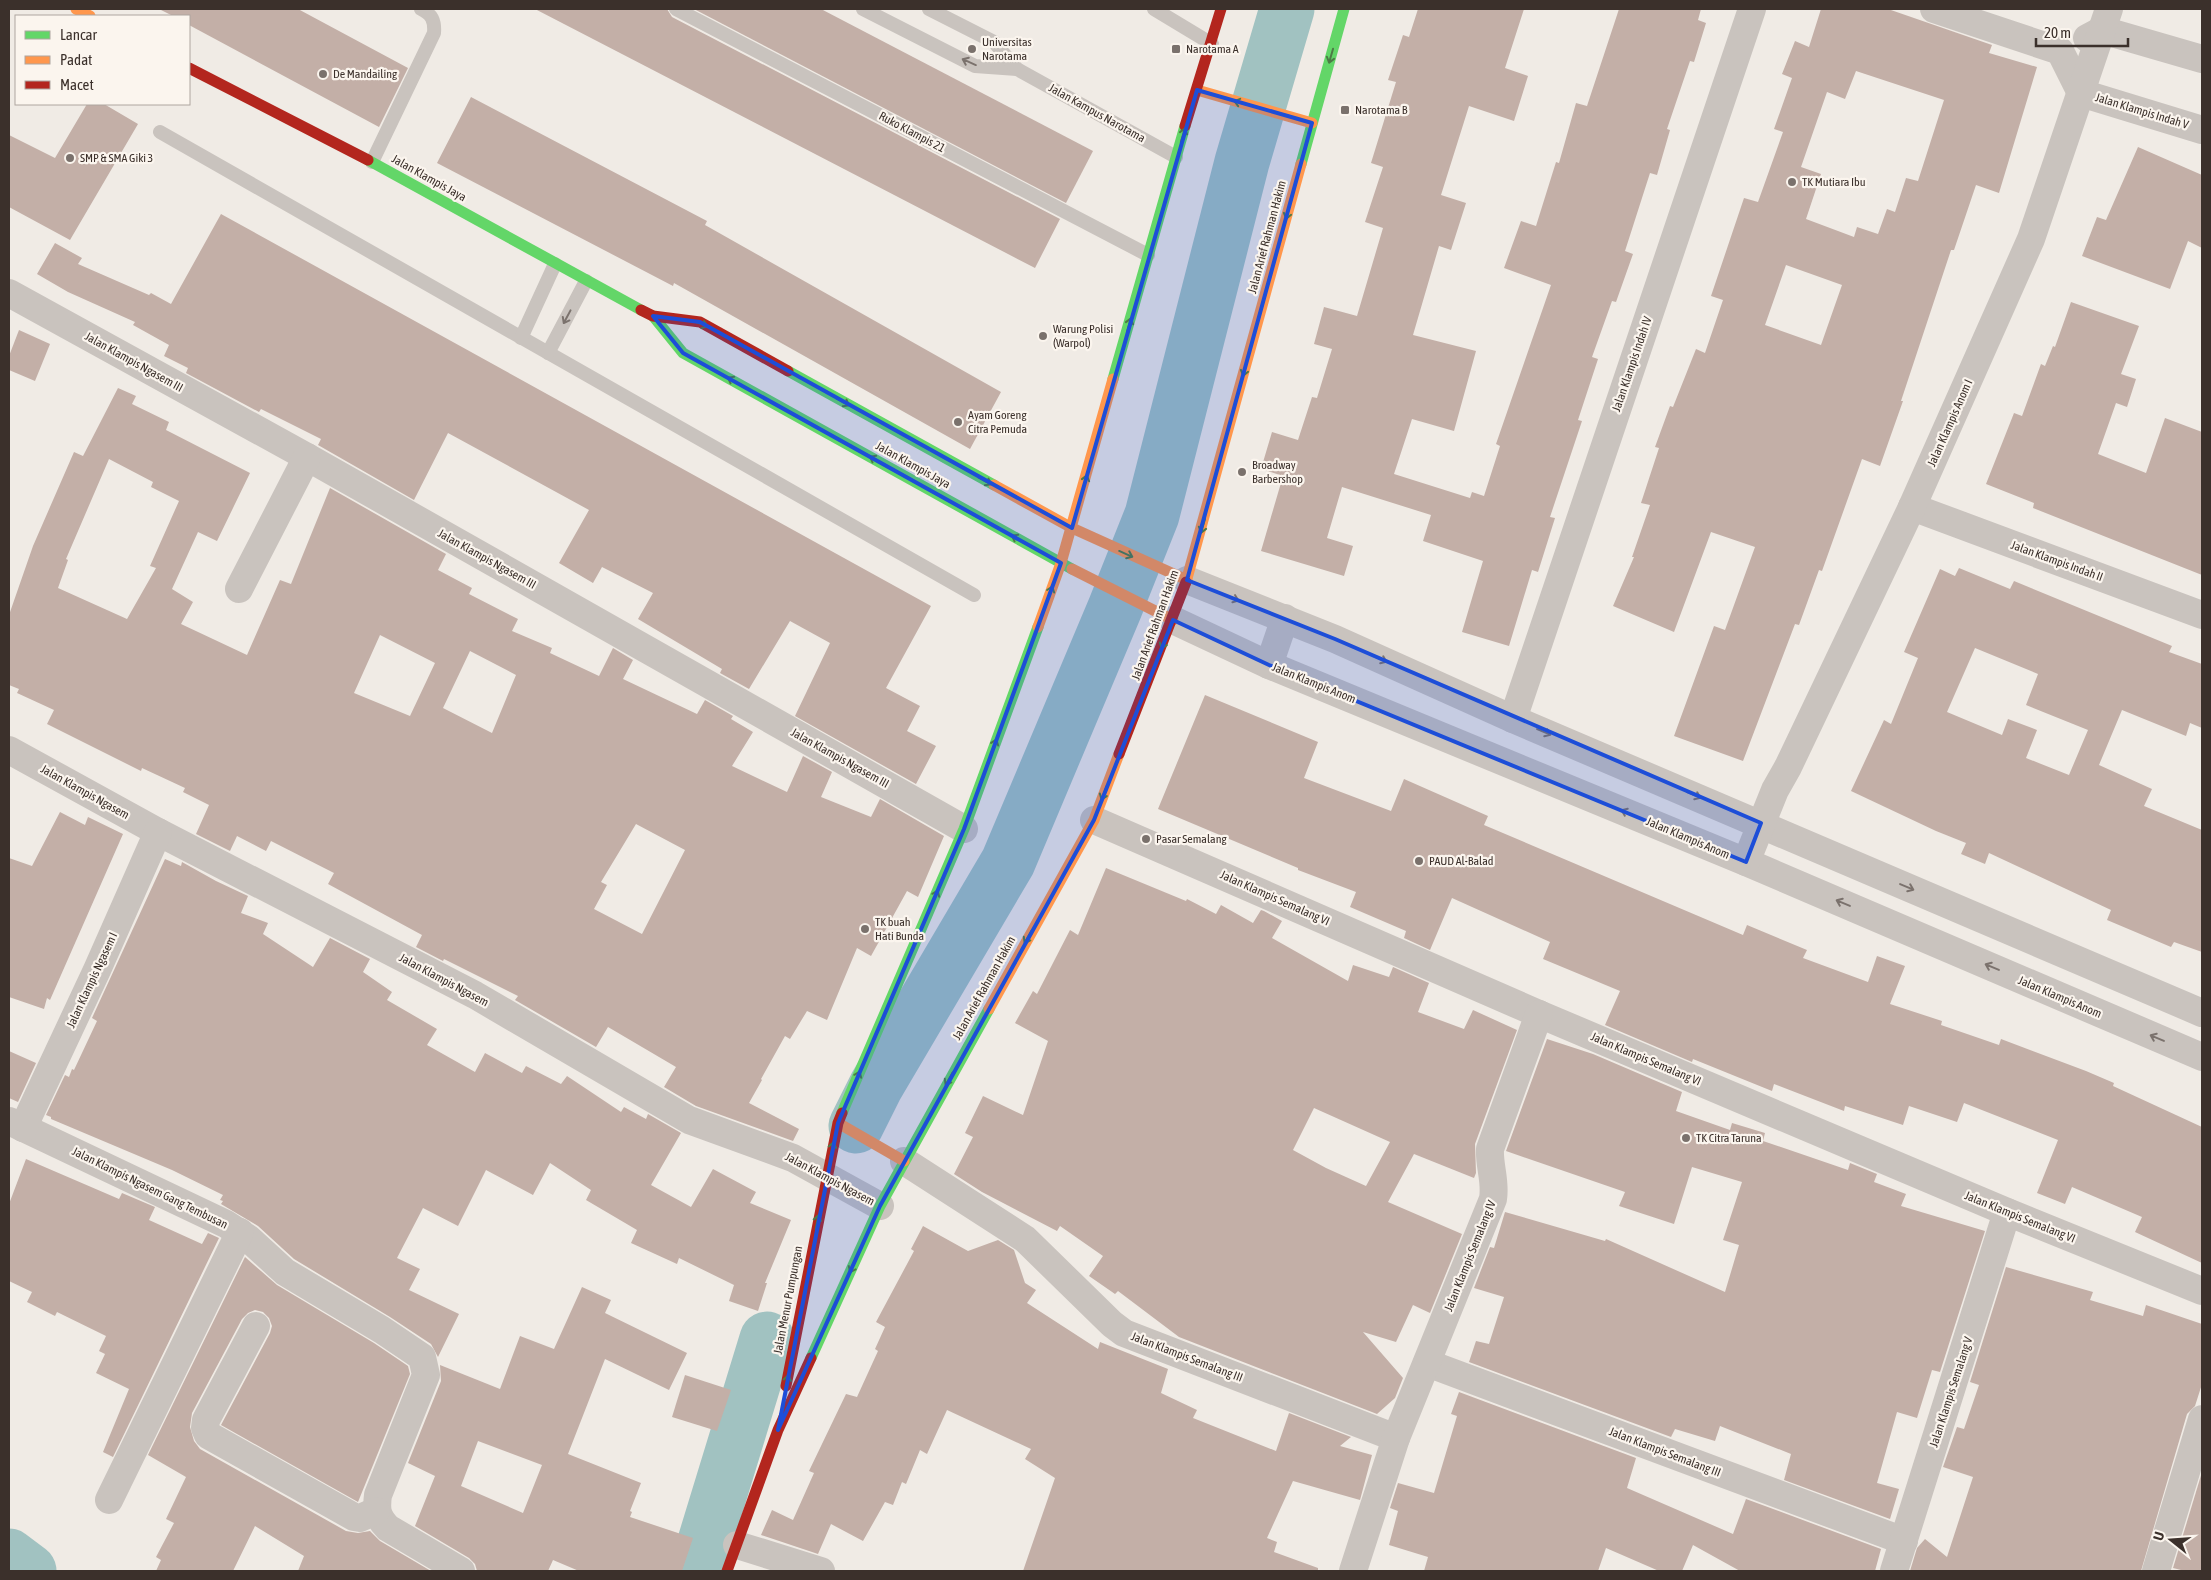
<svg xmlns="http://www.w3.org/2000/svg" width="2211" height="1580" viewBox="0 0 2211 1580" font-family="'Asap Condensed',sans-serif">
<style>
.lines{fill:none;stroke-linecap:round;stroke-linejoin:round}
.river{stroke:#a1c2c1;stroke-width:55}
.building{fill:#c3afa7;fill-rule:evenodd}
.lane{stroke:#c9c3be;stroke-width:14}
.street{stroke:#c9c3be;stroke-width:28}
.fast{stroke:#63d668;stroke-width:11}
.slow{stroke:#ff974d;stroke-width:11}
.jam{stroke:#b3261e;stroke-width:11}
.oneway{stroke:#4d7b46}
.oneway2{stroke:#7b726d}
.marked{fill:#1d4ed8;fill-opacity:0.2;stroke:#1d4ed8;stroke-width:4;stroke-linejoin:round}
.poi-dot{fill:#7a716c;stroke:#fbf5ee;stroke-width:2}
.labels{text-anchor:middle;stroke-width:4.5;stroke-linejoin:round;paint-order:stroke}
.poi-label{font-size:12px;fill:#3b302b;stroke:#fbf5ee;text-anchor:start}
.street-label{font-size:12px;fill:#3b302b;stroke:#fbf5ee}
</style>
<rect width="100%" height="100%" fill="#f0ebe5"/>
<g class="lines">
<g class="river">
<path d="M856 1126 876 1086 1008 862 1115 608 1152 515 1242 162 1287 9"/>
<path d="M9 1556 29 1571"/>
<path d="M696 1571 767 1339"/>
</g>
</g>
<g class="building">
<path d="M159 9H298L408 68 379 127 189 25V16H173Z"/>
<path d="M535 9H667L672 17 1060 219 1035 268Z"/>
<path d="M694 9H821L1093 151 1066 203Z"/>
<path d="M1418 9H1524L1505 68 1528 76 1514 121 1469 106 1441 195 1466 203 1451 250 1439 246 1413 335 1476 351 1454 431 1412 419 1394 474 1470 498 1472 492 1484 496 1500 446 1496 444 1551 285 1504 268 1521 221 1536 226 1556 162 1559 163 1576 103 1587 106 1619 9H1701L1698 20 1706 23 1694 62 1690 61 1667 129 1670 130 1657 175 1650 173 1625 251 1633 254 1616 302 1612 301 1592 357 1598 359 1578 420 1582 421 1550 517 1555 518 1538 572 1532 570 1509 646 1462 632 1483 561 1423 541 1431 515 1342 487 1327 538 1353 546 1344 576 1261 551 1283 476 1261 469 1272 432 1298 440 1312 397 1317 398 1332 349 1314 344 1324 307 1357 316 1383 228 1365 222 1383 167 1371 163 1396 82 1388 80 1403 35 1409 37Z"/>
<path d="M1821 9H1888L1992 45 1989 53 2037 67 1999 193 1976 185 1954 250H1951L1901 401H1903L1880 466 1862 459 1822 571 1819 570 1799 625 1795 624 1743 761 1674 736 1714 626 1725 630 1755 547 1711 532 1674 632 1613 606 1634 557H1632L1650 505 1641 503 1659 448 1655 447 1670 406 1673 407 1696 349 1705 353 1723 300 1711 296 1744 198 1758 202 1783 132 1774 129 1792 78 1782 74 1795 41 1809 47ZM1856 71 1944 100 1918 181 1906 178 1895 212 1887 209 1878 234 1857 227 1854 237 1806 219 1821 174 1801 167 1827 92 1845 99ZM1786 265 1842 285 1821 345 1765 325Z"/>
<path d="M471 97 707 221 705 225 1001 392 970 449 674 283 673 286 437 163Z"/>
<path d="M87 104H104L138 124 70 240 9 207V135L55 158Z"/>
<path d="M2138 147 2202 175V248L2188 241 2170 289 2082 256 2097 217 2106 220Z"/>
<path d="M221 214 931 606 886 688 920 706 907 731 936 746 916 784 795 716 830 643 790 621 749 689 720 673 722 669 638 619 653 593 602 567 593 583 559 563 589 510 448 433 414 500 318 445 321 439 261 409 259 412 186 373 188 368 164 356 169 345 133 325 135 322 68 292 37 274 55 243 82 258 78 264 149 295 151 293 171 304Z"/>
<path d="M2071 302 2139 326 2121 374 2136 379 2127 407 2116 403 2098 454 2146 473 2165 418 2202 432V575L2033 508 2034 503 1986 484 2014 413 2022 416 2041 364 2045 366 2053 346 2055 347Z"/>
<path d="M19 330 50 344 35 381 9 370V356Z"/>
<path d="M118 388 136 396 132 404 169 422 166 430 250 473 217 541 198 532 172 589 193 602 181 624 247 655 280 580 291 584 330 488 446 554 438 570 472 588 469 594 518 619 512 631 552 648 550 653 599 676 613 648 633 660 623 679 697 714 705 700 733 716 731 719 753 732 732 766 787 792 803 756 832 772 821 797 871 817 880 799 944 836 918 897 907 891 871 956 857 948 827 1020 807 1011 790 1039 785 1036 761 1079 762 1080 749 1103 799 1129 793 1141 696 1106 664 1087 676 1067 608 1027 596 1047 515 1000 518 996 444 959 443 961 416 947 422 935 328 884 334 873 271 841 266 851 237 836 230 851 196 834 209 805 183 792 185 788 142 768 141 771 47 724 54 710 17 693 19 689 9 685V615L33 546 74 452 83 456ZM109 459 153 482 151 487 179 501 150 566 156 568 127 619 58 588 68 560 66 559ZM380 635 435 663 410 716 354 693ZM470 651 516 675 492 733 443 708ZM636 824 685 850 642 934 594 909 607 885 601 882Z"/>
<path d="M1959 568 2010 589 2014 581 2172 646 2169 652 2202 664V728L2190 723 2186 736 2122 710 2099 765 2152 789 2144 806 2202 830V952L2174 942 2171 947 2107 920 2111 910 1989 853 1985 864 1961 854 1966 843 1936 831 1851 791 1884 720 1891 724 1918 658 1904 652 1940 569 1955 576ZM1975 648 2038 674 2026 705 2088 730 2069 775 2026 758 2037 730 2008 719 2002 735 1947 712Z"/>
<path d="M1205 695 1318 742 1304 778 1391 811 1404 779 1488 816 1484 825 1743 935 1747 925 1807 950 1803 958 1868 982 1877 956 1905 966 1890 1004 1942 1021 1941 1025 1999 1045 2001 1039 2086 1071 2114 1083 2113 1086 2202 1127V1263L2135 1232 2142 1217 2072 1187 2065 1204 2037 1193 2058 1140 1964 1103 1957 1122 1909 1106 1903 1125 1845 1106 1844 1111 1774 1084 1772 1091 1693 1059 1692 1062 1605 1025 1620 991 1543 959 1550 942 1452 898 1430 950 1404 938 1406 931 1350 907 1356 892 1298 870V868L1158 809Z"/>
<path d="M60 812 85 825 88 817 123 834 50 1000 47 998 44 1009 9 997V858L32 866Z"/>
<path d="M165 859 181 866 182 862 216 881 248 896 241 913 268 923 263 934 313 967 330 938 370 959 363 972 392 992 387 1000 437 1029 427 1045 475 1072 485 1053 522 1073 526 1066 561 1084 567 1076 621 1112 624 1107 646 1119 648 1114 681 1133 651 1185 691 1207 713 1169 756 1192 750 1203 791 1220 765 1283H767L758 1311 729 1301 734 1285 679 1258 677 1264 631 1243 637 1230 586 1200 591 1190 550 1163 533 1195 486 1170 458 1226 423 1208 397 1258 420 1269 409 1290 459 1314 438 1357 431 1344 390 1317 294 1259 258 1226 221 1204 223 1201 220 1200 223 1195 172 1170 51 1119V1117L46 1115 65 1075 69 1077 72 1069 74 1070 97 1021 92 1018Z"/>
<path d="M1106 868 1186 901 1187 899 1216 914 1221 905 1253 923 1261 910 1264 911 1282 921 1272 938 1348 981 1353 965 1389 977 1393 967 1429 983 1418 1012 1464 1029 1473 1010 1517 1030 1475 1144 1476 1173 1474 1178 1414 1154 1388 1202 1462 1234 1430 1313 1413 1305 1396 1342 1363 1332 1403 1378 1395 1398 1377 1414 1179 1337 1118 1291 1115 1294 1089 1276 1103 1256 1060 1226 1057 1231 982 1192 954 1174 973 1137 965 1133 983 1096 1023 1115 1048 1041 1015 1023 1033 991 1037 994 1070 930 1078 935ZM1314 1108 1390 1142 1366 1186 1326 1168 1293 1150Z"/>
<path d="M1547 1039 1593 1054 1682 1092 1676 1111 1730 1130 1732 1123 1765 1133 1763 1141 1848 1170 1850 1163 1877 1174 1874 1182 1906 1194 1901 1206 1985 1231 1940 1372 1932 1370 1917 1418 1897 1412 1877 1483 1899 1489 1890 1519 1784 1480 1791 1454 1720 1426 1715 1441 1675 1429 1671 1437 1469 1362 1476 1341 1489 1344 1504 1297 1474 1288 1490 1247 1494 1248 1505 1212 1605 1241 1606 1239 1725 1292 1739 1245 1723 1240 1742 1182 1692 1167 1674 1224 1619 1206 1625 1192 1506 1151Z"/>
<path d="M9 1051 36 1063 18 1102 9 1098Z"/>
<path d="M26 1159 119 1199 122 1193 155 1207 149 1220 202 1244 208 1233 219 1238 113 1457 103 1452 129 1389 96 1373 105 1354 99 1351 106 1336 57 1312 55 1316 27 1302 32 1292 9 1281V1204Z"/>
<path d="M923 1226 968 1251 998 1240 1014 1250 1025 1283 1036 1290 1027 1303 1098 1349 1100 1342 1168 1369 1161 1393 1197 1410 1193 1418 1276 1451 1289 1413 1351 1437 1340 1446 1372 1455 1360 1500 1293 1481 1267 1538 1277 1542 1274 1552 1318 1568V1571H1023L1055 1478 1025 1459 1031 1449 947 1410 927 1454 920 1450 906 1484 902 1482 893 1505 885 1502 863 1541 831 1524 818 1554 761 1535 772 1510 793 1520 814 1473 809 1471 846 1394 857 1397 878 1351 875 1349 885 1327 876 1322 914 1251 911 1249Z"/>
<path d="M245 1257 277 1285 374 1343 408 1366 410 1374 358 1502 221 1425 270 1333 272 1326 269 1318 263 1312 255 1310 248 1313 242 1319 192 1413 190 1427 194 1441 200 1449 346 1531 358 1533 370 1531 380 1541 431 1571H298L304 1556 255 1526 233 1571H156L161 1560 156 1557 174 1523 166 1519 186 1477 148 1455Z"/>
<path d="M2006 1267 2093 1292 2090 1300 2143 1316 2146 1305 2202 1324V1384L2195 1406 2187 1414 2141 1571H1910L1917 1548 1925 1539 1947 1557 1973 1477 1943 1467 1957 1427 1964 1429 1979 1385 1970 1382Z"/>
<path d="M582 1287 611 1300 605 1313 687 1353 669 1390 605 1359 568 1454 641 1483 630 1511 632 1512 630 1517 693 1538 682 1571H579L553 1560 548 1571H477L475 1564 469 1558 415 1526 435 1476 408 1463 441 1381 440 1365 500 1389 520 1336 554 1349ZM478 1441 542 1465 523 1513 461 1486Z"/>
<path d="M685 1375 731 1390 717 1431 672 1417Z"/>
<path d="M1459 1392 1636 1458 1627 1488 1733 1534 1746 1499 1881 1549 1875 1571H1740L1693 1545 1682 1571H1659L1606 1548 1598 1571H1424L1428 1557 1389 1545 1398 1511 1390 1508 1398 1483 1434 1493 1457 1416 1451 1414Z"/>
<path d="M2202 1472V1571H2185L2173 1568Z"/>
</g>
<g class="lines">
<g class="lane">
<path d="M676 9 1148 255"/>
<path d="M863 9 975 66 1017 69"/>
<path d="M929 9 994 42 1017 69 1176 157"/>
<path d="M1154 9 1212 44"/>
<path d="M160 132 974 595"/>
<path d="M372 162 434 33C435 21 432 14 421 9"/>
<path d="M521 338 555 264"/>
<path d="M548 353 586 281"/>
</g>
<g class="street">
<path d="M1934 9 2060 51 2081 93 2202 130"/>
<path d="M2087 38 2102 30 2202 59"/>
<path d="M9 293 307 457 964 829"/>
<path d="M1912 507 2202 615"/>
<path d="M1187 580 1335 639 1513 719 2202 1013"/>
<path d="M239 589 307 457"/>
<path d="M1173 620 1269 665 1746 862 2202 1057"/>
<path d="M1269 665 1285 618"/>
<path d="M1513 719 1752 9"/>
<path d="M9 750 158 832 475 995 689 1120 793 1158 880 1206"/>
<path d="M1094 820 1539 1014 2007 1212 2202 1291"/>
<path d="M1746 862 1775 790 1788 767 1912 507 2031 239 2109 9"/>
<path d="M9 1121 226 1224 249 1239 285 1272 382 1330 422 1357 426 1375 378 1495C376 1510 377 1517 388 1528L461 1571"/>
<path d="M23 1128 97 970 158 832"/>
<path d="M904 1161 1025 1239 1112 1324 1124 1333 1396 1438"/>
<path d="M256 1326 206 1420 205 1428 208 1435 354 1517 360 1518 376 1511"/>
<path d="M1427 1363 1904 1541"/>
<path d="M109 1500 240 1232"/>
<path d="M737 1545 821 1571"/>
<path d="M1353 1571 1396 1438 1493 1199C1496 1181 1489 1166 1490 1149L1539 1014"/>
<path d="M1894 1571 2007 1212"/>
<path d="M2156 1571 2202 1419"/>
</g>
<g class="fast">
<path d="M368 160 641 310"/>
<path d="M1301 164 1344 9"/>
<path d="M653 316 683 353 1072 569"/>
<path d="M788 371 994 485"/>
<path d="M1113 379 1185 126"/>
<path d="M842 1113 964 829 1038 627"/>
<path d="M811 1358 880 1206 989 1009"/>
</g>
<g class="slow">
<path d="M76 9 90 16"/>
<path d="M1197 90 1312 123"/>
<path d="M994 485 1072 528 1187 580"/>
<path d="M1072 569 1173 620"/>
<path d="M1186 582 1301 164"/>
<path d="M1038 627 1061 563 1113 379"/>
<path d="M989 1009 1094 820 1119 754"/>
<path d="M838 1123 904 1161"/>
</g>
<g class="jam">
<path d="M189 68 368 160"/>
<path d="M1185 126 1221 9"/>
<path d="M641 310 653 316 700 322 788 371"/>
<path d="M1119 754 1186 582"/>
<path d="M786 1386 838 1123 842 1113"/>
<path d="M727 1571 778 1430 811 1358"/>
</g>
</g>
<defs><path id="oneway-shaft" d="M-6 0H5M1.5-3L5.5 0L1.5 3" fill="none" stroke-width="1.6" stroke-linecap="round" stroke-linejoin="round" transform="scale(1.25)"/></defs>
<g class="oneway">
<use href="#oneway-shaft" transform="translate(1331 56) rotate(106)"/>
<use href="#oneway-shaft" transform="translate(1241 103) rotate(-164)"/>
<use href="#oneway-shaft" transform="translate(1183 135) rotate(-73)"/>
<use href="#oneway-shaft" transform="translate(1288 212) rotate(105)"/>
<use href="#oneway-shaft" transform="translate(701 324) rotate(20)"/>
<use href="#oneway-shaft" transform="translate(1129 325) rotate(-74)"/>
<use href="#oneway-shaft" transform="translate(1245 369) rotate(105)"/>
<use href="#oneway-shaft" transform="translate(734 381) rotate(-151)"/>
<use href="#oneway-shaft" transform="translate(843 402) rotate(29)"/>
<use href="#oneway-shaft" transform="translate(876 460) rotate(-151)"/>
<use href="#oneway-shaft" transform="translate(985 481) rotate(29)"/>
<use href="#oneway-shaft" transform="translate(1085 482) rotate(-74)"/>
<use href="#oneway-shaft" transform="translate(1203 526) rotate(106)"/>
<use href="#oneway-shaft" transform="translate(1018 539) rotate(-151)"/>
<use href="#oneway-shaft" transform="translate(1126 554) rotate(24)"/>
<use href="#oneway-shaft" transform="translate(1050 593) rotate(-71)"/>
<use href="#oneway-shaft" transform="translate(1164 642) rotate(111)"/>
<use href="#oneway-shaft" transform="translate(994 746) rotate(-70)"/>
<use href="#oneway-shaft" transform="translate(1104 793) rotate(111)"/>
<use href="#oneway-shaft" transform="translate(935 897) rotate(-67)"/>
<use href="#oneway-shaft" transform="translate(1028 937) rotate(119)"/>
<use href="#oneway-shaft" transform="translate(857 1078) rotate(-67)"/>
<use href="#oneway-shaft" transform="translate(949 1079) rotate(119)"/>
<use href="#oneway-shaft" transform="translate(832 1149) rotate(-78)"/>
<use href="#oneway-shaft" transform="translate(817 1222) rotate(-79)"/>
<use href="#oneway-shaft" transform="translate(853 1266) rotate(115)"/>
<use href="#oneway-shaft" transform="translate(787 1382) rotate(-79)"/>
</g>
<g class="oneway2">
<use href="#oneway-shaft" transform="translate(969 62) rotate(-156)"/>
<use href="#oneway-shaft" transform="translate(567 317) rotate(118)"/>
<use href="#oneway-shaft" transform="translate(1232 598) rotate(21)"/>
<use href="#oneway-shaft" transform="translate(1380 659) rotate(24)"/>
<use href="#oneway-shaft" transform="translate(1544 732) rotate(23)"/>
<use href="#oneway-shaft" transform="translate(1694 795) rotate(23)"/>
<use href="#oneway-shaft" transform="translate(1628 813) rotate(-157)"/>
<use href="#oneway-shaft" transform="translate(1907 887) rotate(23)"/>
<use href="#oneway-shaft" transform="translate(1843 903) rotate(-157)"/>
<use href="#oneway-shaft" transform="translate(1992 967) rotate(-157)"/>
<use href="#oneway-shaft" transform="translate(2157 1038) rotate(-157)"/>
</g>
<path class="marked" d="M1197 90 1312 123 1187 580 1335 639 1761 823 1746 862 1269 665 1173 620 1094 820 880 1206 778 1430 838 1123 964 829 1061 563 683 353 653 316 700 322 1072 528Z"/>
<g class="poi-dot">
<circle cx="972" cy="49" r="5"/>
<rect x="1171" y="44" width="10" height="10" rx="2.5"/>
<circle cx="323" cy="74" r="5"/>
<rect x="1340" y="105" width="10" height="10" rx="2.5"/>
<circle cx="70" cy="158" r="5"/>
<circle cx="1792" cy="182" r="5"/>
<circle cx="1043" cy="336" r="5"/>
<circle cx="958" cy="422" r="5"/>
<circle cx="1242" cy="472" r="5"/>
<circle cx="1146" cy="839" r="5"/>
<circle cx="1419" cy="861" r="5"/>
<circle cx="865" cy="929" r="5"/>
<circle cx="1686" cy="1138" r="5"/>
</g>
<g class="labels">
<g class="poi-label">
<text x="982" y="46">Universitas<tspan x="982" dy="14">Narotama</tspan></text>
<text x="1186" y="53">Narotama A</text>
<text x="333" y="78">De Mandailing</text>
<text x="1355" y="114">Narotama B</text>
<text x="80" y="162">SMP &amp; SMA Giki 3</text>
<text x="1802" y="186">TK Mutiara Ibu</text>
<text x="1053" y="333">Warung Polisi<tspan x="1053" dy="14">(Warpol)</tspan></text>
<text x="968" y="419">Ayam Goreng<tspan x="968" dy="14">Citra Pemuda</tspan></text>
<text x="1252" y="469">Broadway<tspan x="1252" dy="14">Barbershop</tspan></text>
<text x="1156" y="843">Pasar Semalang</text>
<text x="1429" y="865">PAUD Al-Balad</text>
<text x="875" y="926">TK buah<tspan x="875" dy="14">Hati Bunda</tspan></text>
<text x="1696" y="1142">TK Citra Taruna</text>
</g>
<g class="street-label">
<text transform="translate(2142 111) rotate(17)" y="4">Jalan Klampis Indah V</text>
<text transform="translate(1097 113) rotate(29)" y="4">Jalan Kampus Narotama</text>
<text transform="translate(912 132) rotate(28)" y="4">Ruko Klampis 21</text>
<text transform="translate(429 178) rotate(29)" y="4">Jalan Klampis Jaya</text>
<text transform="translate(1267 237) rotate(-75)" y="4">Jalan Arief Rahman Hakim</text>
<text transform="translate(134 362) rotate(29)" y="4">Jalan Klampis Ngasem III</text>
<text transform="translate(1632 364) rotate(-71)" y="4">Jalan Klampis Indah IV</text>
<text transform="translate(1950 423) rotate(-66)" y="4">Jalan Klampis Anom I</text>
<text transform="translate(913 465) rotate(29)" y="4">Jalan Klampis Jaya</text>
<text transform="translate(487 559) rotate(29)" y="4">Jalan Klampis Ngasem III</text>
<text transform="translate(2057 561) rotate(20)" y="4">Jalan Klampis Indah II</text>
<text transform="translate(1155 625) rotate(-70)" y="4">Jalan Arief Rahman Hakim</text>
<text transform="translate(1314 683) rotate(22)" y="4">Jalan Klampis Anom</text>
<text transform="translate(840 758) rotate(29)" y="4">Jalan Klampis Ngasem III</text>
<text transform="translate(85 792) rotate(29)" y="4">Jalan Klampis Ngasem</text>
<text transform="translate(1688 838) rotate(23)" y="4">Jalan Klampis Anom</text>
<text transform="translate(1275 898) rotate(24)" y="4">Jalan Klampis Semalang VI</text>
<text transform="translate(92 980) rotate(-65)" y="4">Jalan Klampis Ngasem I</text>
<text transform="translate(444 980) rotate(28)" y="4">Jalan Klampis Ngasem</text>
<text transform="translate(984 988) rotate(-61)" y="4">Jalan Arief Rahman Hakim</text>
<text transform="translate(2060 997) rotate(23)" y="4">Jalan Klampis Anom</text>
<text transform="translate(1646 1059) rotate(23)" y="4">Jalan Klampis Semalang VI</text>
<text transform="translate(830 1179) rotate(28)" y="4">Jalan Klampis Ngasem</text>
<text transform="translate(150 1188) rotate(26)" y="4">Jalan Klampis Ngasem Gang Tembusan</text>
<text transform="translate(2020 1217) rotate(22)" y="4">Jalan Klampis Semalang VI</text>
<text transform="translate(1470 1256) rotate(-68)" y="4">Jalan Klampis Semalang IV</text>
<text transform="translate(788 1300) rotate(-79)" y="4">Jalan Menur Pumpungan</text>
<text transform="translate(1187 1357) rotate(21)" y="4">Jalan Klampis Semalang III</text>
<text transform="translate(1951 1392) rotate(-72)" y="4">Jalan Klampis Semalang V</text>
<text transform="translate(1665 1452) rotate(21)" y="4">Jalan Klampis Semalang III</text>
</g>
</g>
<rect width="2211" height="1580" fill="none" stroke="#3b302b" stroke-width="20"/>
<rect x="15" y="15" width="175" height="90" fill="#fbf5ee" stroke="#aea6a0"/>
<rect x="25" y="31" width="25" height="8" fill="#63d668" stroke="#aea6a0"/>
<text x="60" y="40" font-size="15" fill="#3b302b">Lancar</text>
<rect x="25" y="56" width="25" height="8" fill="#ff974d" stroke="#aea6a0"/>
<text x="60" y="65" font-size="15" fill="#3b302b">Padat</text>
<rect x="25" y="81" width="25" height="8" fill="#b3261e" stroke="#aea6a0"/>
<text x="60" y="90" font-size="15" fill="#3b302b">Macet</text>
<g transform="translate(2171 1540) rotate(287)" stroke="#fbf5ee" stroke-width="4" paint-order="stroke">
<path d="M0-4L9 19L0 12L-9 19Z" fill="#3b302b"/>
<text y="-8" font-size="14" font-weight="bold" text-anchor="middle" fill="#3b302b">U</text>
</g>
<path d="M2036 38v8h92v-8" fill="none" stroke="#3b302b" stroke-width="2.5"/>
<text x="2044" y="38" font-size="15" fill="#3b302b" stroke="#fbf5ee" stroke-width="4" paint-order="stroke">20 m</text>
</svg>
